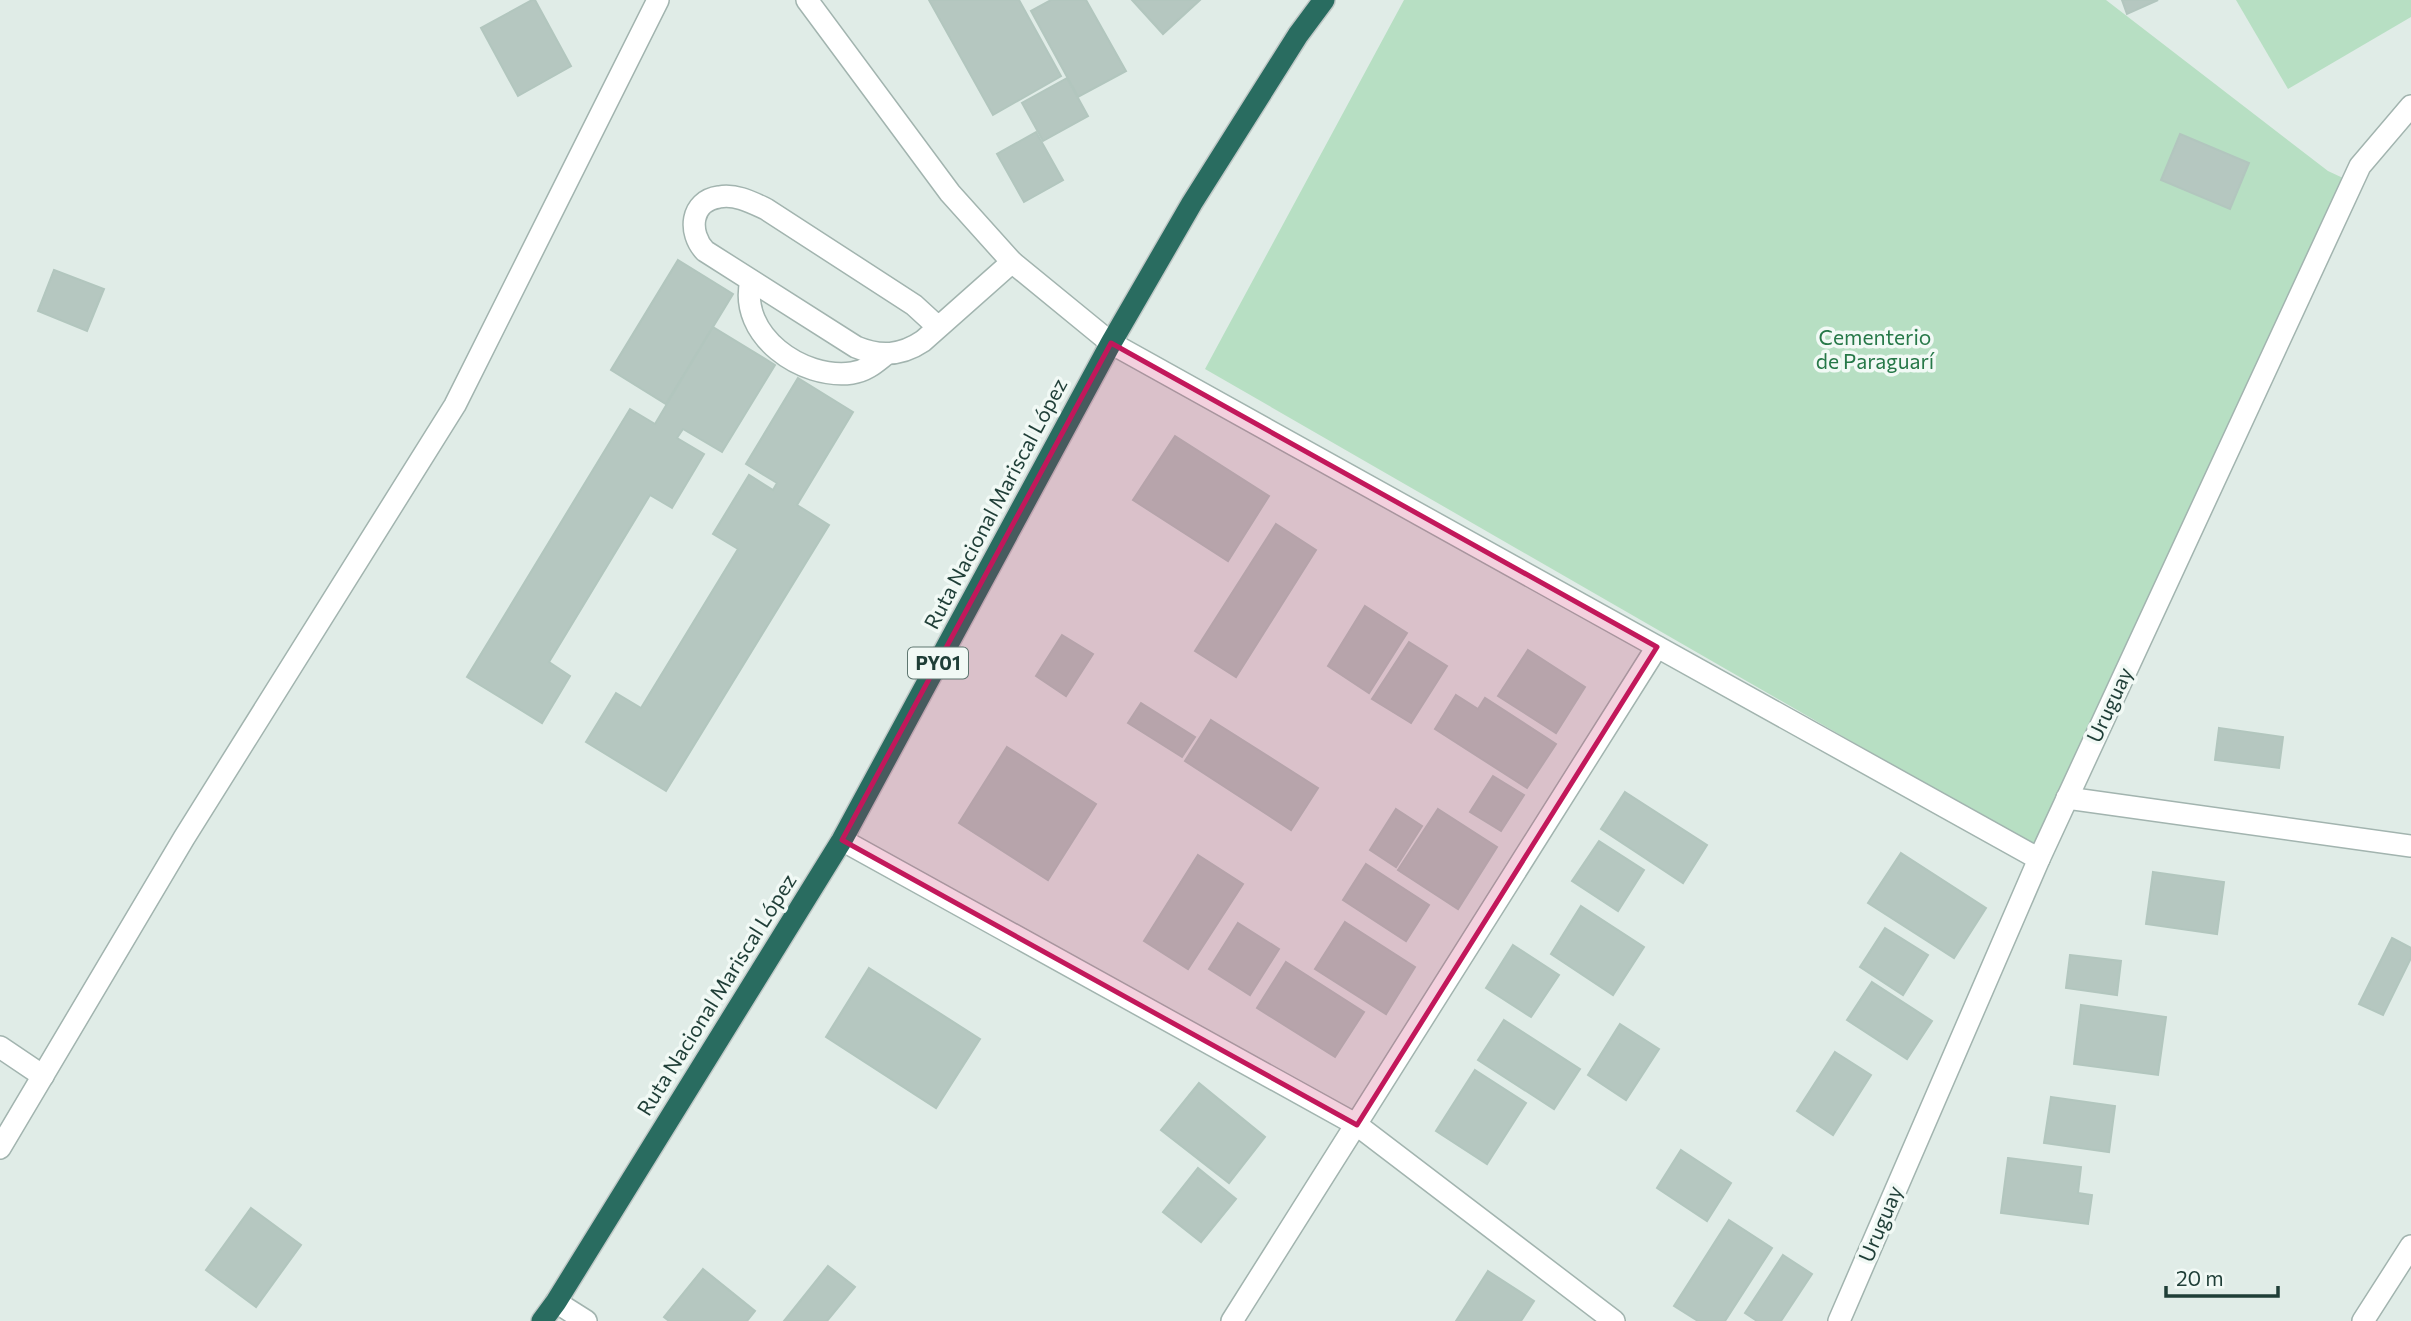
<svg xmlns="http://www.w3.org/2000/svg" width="2411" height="1321" viewBox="0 0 2411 1321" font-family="Commissioner,sans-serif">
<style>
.green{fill:#b7dfc3}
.building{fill:#b5c7c0;stroke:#b2c6be;stroke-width:2}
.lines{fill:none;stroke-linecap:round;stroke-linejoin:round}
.minor-casing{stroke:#a2b4af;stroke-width:24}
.highway-casing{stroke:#c0c9c7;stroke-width:24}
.minor{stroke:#fff;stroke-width:21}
.highway{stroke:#296c60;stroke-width:21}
.marked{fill:#c2185b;fill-opacity:0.2;stroke:#c2185b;stroke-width:5;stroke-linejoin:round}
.labels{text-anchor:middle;stroke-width:7;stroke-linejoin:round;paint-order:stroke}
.shield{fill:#f1f9f5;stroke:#5e7670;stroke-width:2}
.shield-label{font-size:19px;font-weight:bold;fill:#1f3e37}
.park-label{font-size:21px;fill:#267848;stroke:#f1f9f5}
.street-label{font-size:21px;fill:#1f3e37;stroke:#f1f9f5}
</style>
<rect width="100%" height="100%" fill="#e0ece7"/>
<g class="green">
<path d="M1404 0H2106L2328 171 2343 178 2033 846 1205 369Z"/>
<path d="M2236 0H2411V17L2288 89Z"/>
</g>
<g class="building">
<path d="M532 0H535L571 66 518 96 481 28Z"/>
<path d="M929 0H1019L1061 76 993 115Z"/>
<path d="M1051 0H1086L1126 71 1078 97 1031 11Z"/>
<path d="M1132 0H1200L1163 34Z"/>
<path d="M2122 0H2158L2127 14Z"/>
<path d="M1067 78 1088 116 1043 141 1022 103Z"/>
<path d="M1036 132 1063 180 1024 202 997 154Z"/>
<path d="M2180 134 2249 163 2230 209 2161 180Z"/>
<path d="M678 260 733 294 666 404 611 370Z"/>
<path d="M54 270 104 289 87 331 38 311Z"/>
<path d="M713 327 775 365 722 452 683 429 677 438 704 454 672 508 650 495 549 662 570 676 542 723 467 677 630 409 655 424Z"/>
<path d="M798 378 853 412 797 505 829 525 666 791 586 742 616 693 641 708 738 549 713 534 749 475 773 490 777 483 746 464Z"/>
<path d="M1175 436 1269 496 1228 561 1133 500Z"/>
<path d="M1276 524 1316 550 1236 677 1195 651Z"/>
<path d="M1365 606 1407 633 1369 693 1328 666Z"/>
<path d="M1062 635 1093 654 1066 696 1036 676Z"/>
<path d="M1409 642 1447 666 1411 723 1372 699Z"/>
<path d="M1528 650 1585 687 1556 733 1498 696Z"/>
<path d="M1456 695 1478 709 1485 698 1556 744 1527 788 1435 729Z"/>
<path d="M1141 703 1195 737 1182 757 1128 723Z"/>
<path d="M1211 720 1318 788 1291 830 1185 761Z"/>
<path d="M2219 728 2283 737 2279 768 2215 760Z"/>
<path d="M1007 747 1096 804 1048 880 959 823Z"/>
<path d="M1493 776 1524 795 1501 831 1470 812Z"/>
<path d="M1625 792 1707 845 1683 883 1601 829Z"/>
<path d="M1396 809 1422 826 1396 867 1370 850Z"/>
<path d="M1438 809 1497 847 1458 909 1398 870Z"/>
<path d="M1599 841 1644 870 1618 911 1572 881Z"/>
<path d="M1901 853 1986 908 1954 958 1868 903Z"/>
<path d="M1198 855 1243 884 1188 969 1144 941Z"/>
<path d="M1366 864 1429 905 1406 941 1343 900Z"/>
<path d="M2153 872 2224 882 2217 934 2146 924Z"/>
<path d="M1581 906 1644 947 1613 995 1551 954Z"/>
<path d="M1345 922 1415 967 1386 1014 1315 969Z"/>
<path d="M1238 923 1279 949 1250 995 1209 969Z"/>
<path d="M1885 928 1928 955 1903 995 1860 967Z"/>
<path d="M2392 938 2411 948V958L2383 1015 2359 1004Z"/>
<path d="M1513 945 1559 975 1531 1017 1486 988Z"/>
<path d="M2070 955 2121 961 2117 995 2066 988Z"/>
<path d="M1286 962 1364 1012 1335 1057 1257 1008Z"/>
<path d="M869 968 980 1039 936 1108 826 1037Z"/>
<path d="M1872 982 1932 1021 1907 1059 1847 1020Z"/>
<path d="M2081 1005 2166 1017 2158 1075 2074 1064Z"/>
<path d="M1504 1020 1580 1069 1554 1109 1478 1060Z"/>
<path d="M1620 1024 1659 1049 1626 1100 1588 1075Z"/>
<path d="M1835 1052 1871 1075 1833 1135 1797 1111Z"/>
<path d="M1475 1070 1526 1103 1487 1164 1436 1131Z"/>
<path d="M1199 1083 1265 1137 1229 1183 1161 1130Z"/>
<path d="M2051 1097 2115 1106 2109 1152 2044 1143Z"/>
<path d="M1681 1150 1731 1183 1707 1221 1657 1188Z"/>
<path d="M2008 1158 2081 1167 2078 1193 2092 1195 2088 1224 2001 1213Z"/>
<path d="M1198 1168 1236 1199 1201 1242 1163 1212Z"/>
<path d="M251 1208 301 1245 256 1307 206 1270Z"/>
<path d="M1729 1220 1772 1248 1725 1321H1698L1674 1306Z"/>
<path d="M1783 1255 1812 1274 1781 1321H1757L1745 1313Z"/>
<path d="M828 1266 855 1287 827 1321H784Z"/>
<path d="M703 1269 755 1311 747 1321H669L664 1317Z"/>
<path d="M1488 1271 1534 1301 1521 1321H1456Z"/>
</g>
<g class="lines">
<g class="minor-casing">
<g id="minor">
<path d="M807 0 950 193 1012 262 1111 343 2039 859"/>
<path d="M751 281C738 335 802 380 852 373 866 371 875 363 885 355"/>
<path d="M938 327 914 305 766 209C751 202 736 194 719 197 690 201 688 233 705 251L856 347C880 357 901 356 923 341L1012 262"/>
<path d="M2067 798 2411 846"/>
<path d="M842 840 1357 1125 1614 1321"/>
<path d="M0 1047 43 1076"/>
<path d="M0 1148 184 838 455 405 658 0"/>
<path d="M556 1302 586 1321"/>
<path d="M1232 1321 1657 647"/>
<path d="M1839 1321 2039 859 2360 166 2411 106"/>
<path d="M2363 1321 2411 1246"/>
</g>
</g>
<g class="highway-casing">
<path id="highway" d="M542 1321 556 1302 842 840 1111 343 1192 203 1298 35 1324 0"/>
</g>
<use href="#minor" class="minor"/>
<use href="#highway" class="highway"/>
</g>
<path class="marked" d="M1111 343 1657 647 1357 1125 842 840Z"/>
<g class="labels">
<rect class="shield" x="908" y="647.5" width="60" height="31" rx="5"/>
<g class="shield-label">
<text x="938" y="670">PY01</text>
</g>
<g class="park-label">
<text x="1875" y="345">Cementerio<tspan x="1875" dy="24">de Paraguarí</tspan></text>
</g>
<g class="street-label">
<text transform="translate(996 504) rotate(-62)" y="7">Ruta Nacional Mariscal López</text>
<text transform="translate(2110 705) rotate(-65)" y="7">Uruguay</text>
<text transform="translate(717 995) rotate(-58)" y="7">Ruta Nacional Mariscal López</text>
<text transform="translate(1881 1224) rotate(-67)" y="7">Uruguay</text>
</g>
</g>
<path d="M2166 1286v10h112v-10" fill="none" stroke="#1f3e37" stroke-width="3.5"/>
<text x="2176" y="1286" font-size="21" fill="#1f3e37" stroke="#f1f9f5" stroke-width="5" paint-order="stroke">20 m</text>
</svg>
